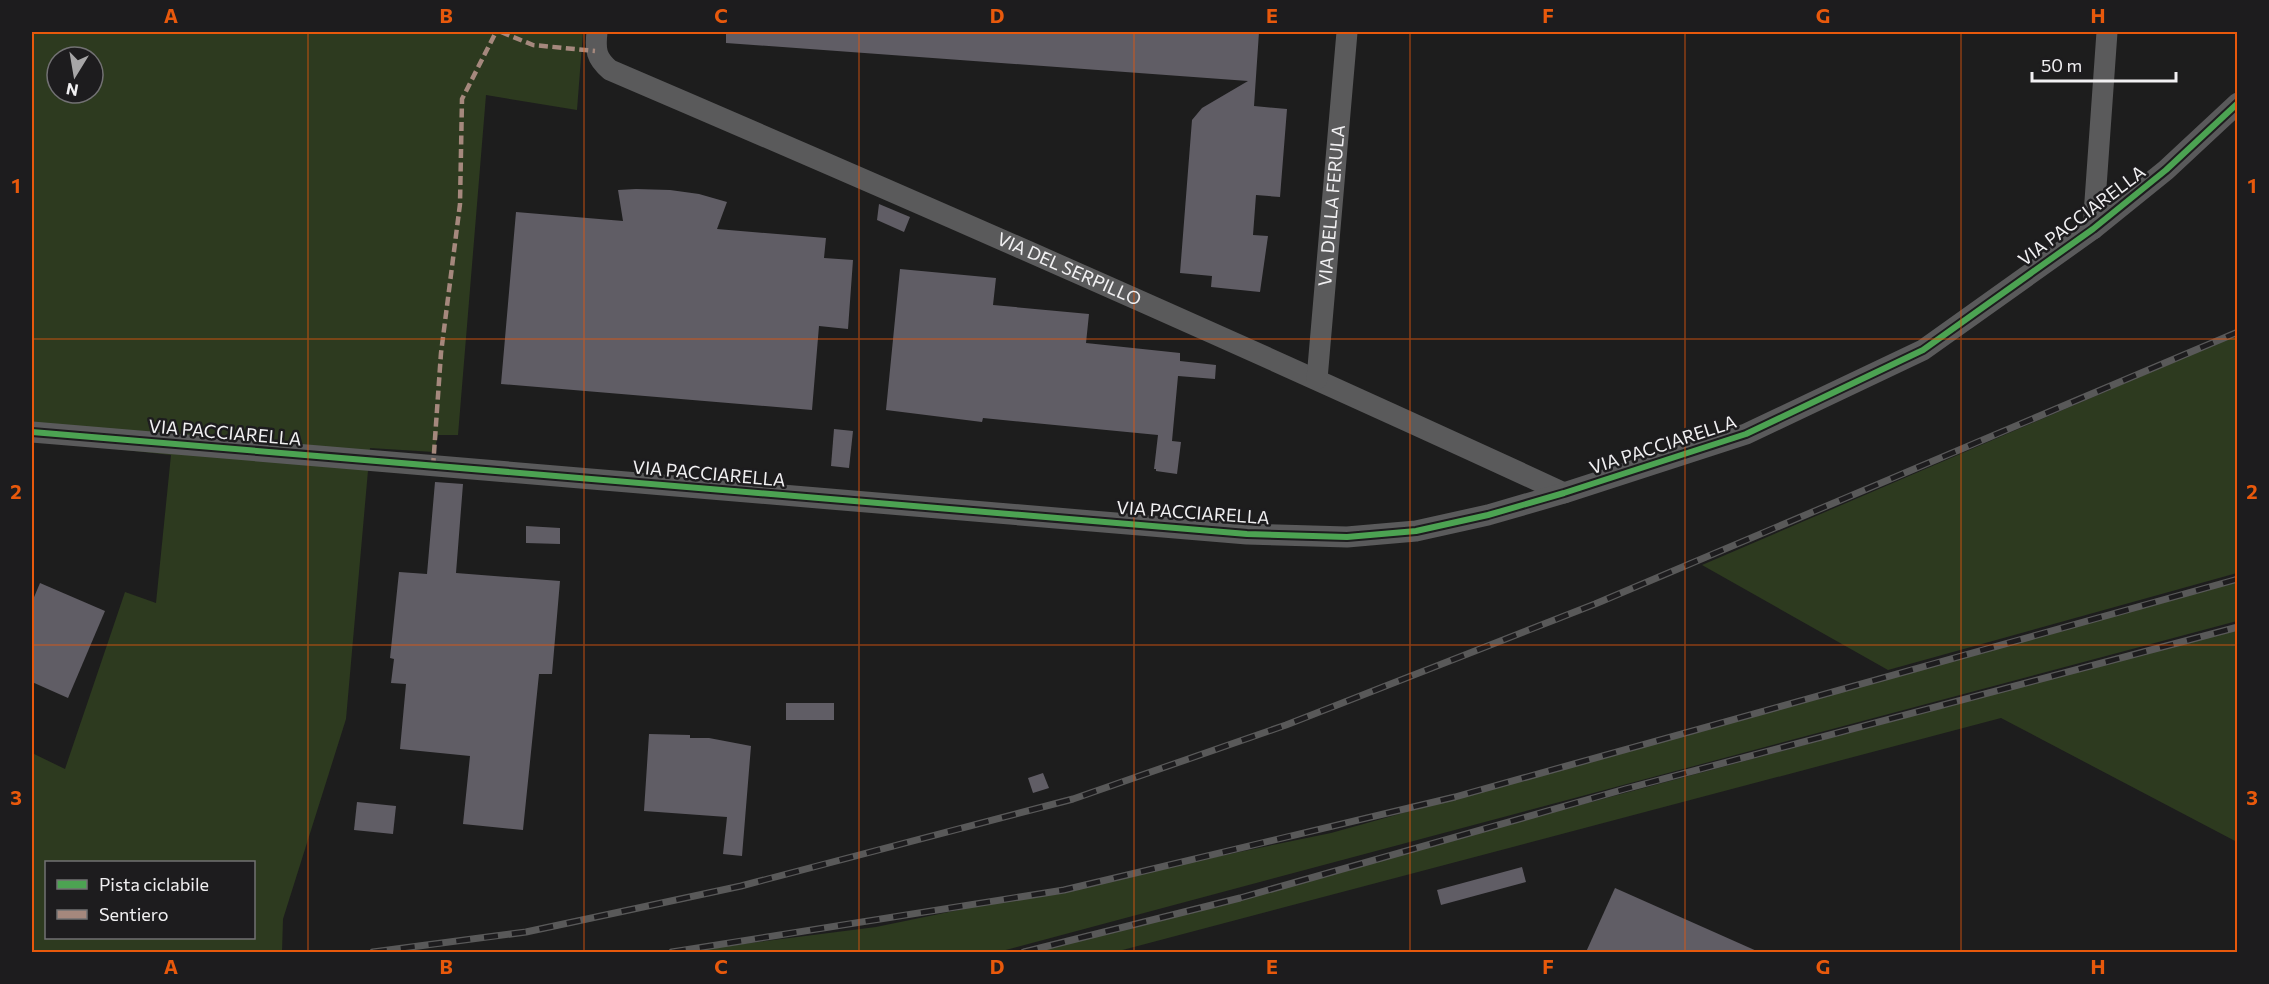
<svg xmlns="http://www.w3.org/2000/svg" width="2269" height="984" viewBox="0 0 2269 984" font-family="Commissioner,sans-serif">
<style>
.green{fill:#2d3a1f;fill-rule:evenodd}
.building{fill:#605d65}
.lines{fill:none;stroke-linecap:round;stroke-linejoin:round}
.minor{stroke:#5a5a5b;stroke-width:21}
.rail-casing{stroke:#595959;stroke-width:7}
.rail{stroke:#1d1c1e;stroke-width:4.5;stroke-dasharray:14;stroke-linecap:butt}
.quiet{stroke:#a5887d;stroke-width:4.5;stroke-dasharray:9 4.5;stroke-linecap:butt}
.cycleway-casing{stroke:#1d1c1e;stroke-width:10}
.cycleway{stroke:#4ca352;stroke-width:6}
.grid{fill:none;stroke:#e8590c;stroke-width:1.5;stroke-opacity:0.55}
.labels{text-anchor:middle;stroke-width:5;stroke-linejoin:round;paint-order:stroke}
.street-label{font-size:18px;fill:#f1f0f2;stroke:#1d1c1e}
.neatline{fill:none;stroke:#e8590c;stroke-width:2}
.grid-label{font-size:20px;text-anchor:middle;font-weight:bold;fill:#e8590c}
</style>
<rect width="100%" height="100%" fill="#1d1d1d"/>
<g class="green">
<path d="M32 32H583L577 110 486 95 458 435H438L434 452 370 448 346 719 283 919 282 952H32V753L65 769 125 592 156 603 171 455 32 440ZM57 57H93V93H57ZM46 862H254V938H46Z"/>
<path d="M2237 335V573L1888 670 1702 565Z"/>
<path d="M2237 581V621L998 952H680L876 927 1331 833Z"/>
<path d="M2237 629V842L2001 718 1115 952H1032Z"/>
</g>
<g class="building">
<path d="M726 32H1259L1254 106 1287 109 1280 197 1256 195 1253 235 1268 236 1260 292 1211 287 1212 276 1180 273 1192 120 1202 108 1248 81 726 43Z"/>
<path d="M636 189 670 190 699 194 727 202 717 229 826 238 824 258 853 260 848 329 819 326 812 410 501 384 516 212 623 221 618 190Z"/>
<path d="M879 204 910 217 904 232 877 220Z"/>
<path d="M900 269 996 278 993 305 1089 314 1086 343 1180 353V361L1216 365 1215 379 1178 376 1172 441 1181 442 1177 474 1156 471V469H1154L1158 435 983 418 982 422 886 410Z"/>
<path d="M834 429 853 431 849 468 831 466Z"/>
<path d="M435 482 463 484 456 573 560 581 552 674H539L523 830 463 824 470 756 400 749 406 684 391 683 394 659 390 658 399 572 427 574Z"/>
<path d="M526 526 560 528V544L526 543Z"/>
<path d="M40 583 105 611 68 698 32 682V602Z"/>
<rect x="786" y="703" width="48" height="17"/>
<path d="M649 734 690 735V738H709L751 746 742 856 723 854 727 817 644 811Z"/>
<path d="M1043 773 1049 788 1033 793 1028 778Z"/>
<path d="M357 802 396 806 393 834 354 830Z"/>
<path d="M1522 867 1526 882 1441 905 1437 890Z"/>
<path d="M1615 888 1759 952H1586Z"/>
</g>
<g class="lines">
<g class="minor">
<path id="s1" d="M597 32C595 50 596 58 610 70 930 207 1249 347 1564 493"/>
<path d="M2093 229 2107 32"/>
<path id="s2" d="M1317 379 1347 32"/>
<path d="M32 432 1247 534 1347 537 1416 531 1488 515 1564 493 1746 434 1923 350 2093 229 2166 170 2238 103"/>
</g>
<g class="rail-casing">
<g id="rail">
<path d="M373 952 526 932 741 886 1073 799 1286 725 1595 604 2238 332"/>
<path d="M672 952 1064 890 1455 797 2238 579"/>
<path d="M1024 952 1240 898 1625 789 2238 627"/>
</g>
</g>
<use href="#rail" class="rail"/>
<g class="quiet">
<path d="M501 32 533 45 595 51"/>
<path d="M433 467 441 353 460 204 462 99 496 32"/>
</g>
<g class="cycleway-casing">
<path id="cycleway" d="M32 432 1247 534 1347 537 1416 531 1488 515 1564 493 1746 434 1923 350 2093 229 2166 170 2238 103"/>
</g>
<use href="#cycleway" class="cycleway"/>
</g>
<path class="grid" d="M308 32V952M584 32V952M859 32V952M1134 32V952M1410 32V952M1685 32V952M1961 32V952M32 339H2238M32 645H2238"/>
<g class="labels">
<g class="street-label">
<text dy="6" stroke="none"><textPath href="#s2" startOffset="174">VIA DELLA FERULA</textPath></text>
<text transform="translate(2082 216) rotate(-37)" y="6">VIA PACCIARELLA</text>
<text dy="6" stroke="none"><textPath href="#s1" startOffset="543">VIA DEL SERPILLO</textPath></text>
<text transform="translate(225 433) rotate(5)" y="6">VIA PACCIARELLA</text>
<text transform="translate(1663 445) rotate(-18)" y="6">VIA PACCIARELLA</text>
<text transform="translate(709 474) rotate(5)" y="6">VIA PACCIARELLA</text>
<text transform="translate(1193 513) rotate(4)" y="6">VIA PACCIARELLA</text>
</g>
</g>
<rect width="2269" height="984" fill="none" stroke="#1d1c1e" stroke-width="66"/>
<rect x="45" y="861" width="210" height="78" fill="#1d1c1e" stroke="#727173" stroke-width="1.5"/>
<rect x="57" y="880" width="30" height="9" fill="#4ca352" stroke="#727173" stroke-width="1.5"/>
<text x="99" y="891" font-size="18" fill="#f1f0f2">Pista ciclabile</text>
<rect x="57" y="910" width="30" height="9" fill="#a5887d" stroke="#727173" stroke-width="1.5"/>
<text x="99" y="921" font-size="18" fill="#f1f0f2">Sentiero</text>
<g transform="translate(75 75) rotate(191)"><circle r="28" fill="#1d1c1e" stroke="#727173" stroke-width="1.5"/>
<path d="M0-4.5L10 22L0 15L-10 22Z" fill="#a7a6a7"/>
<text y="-9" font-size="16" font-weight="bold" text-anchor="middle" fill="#f1f0f2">N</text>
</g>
<path d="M2032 72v9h144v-9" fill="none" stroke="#f1f0f2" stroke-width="3"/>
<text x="2041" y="72" font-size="18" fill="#f1f0f2" stroke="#1d1c1e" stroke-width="4.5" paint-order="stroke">50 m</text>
<rect x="33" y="33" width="2203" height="918" class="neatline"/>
<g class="grid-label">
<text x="171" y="23">A</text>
<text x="446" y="23">B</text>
<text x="721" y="23">C</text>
<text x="997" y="23">D</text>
<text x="1272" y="23">E</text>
<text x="1548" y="23">F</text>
<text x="1823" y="23">G</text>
<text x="2098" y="23">H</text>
<text x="16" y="193">1</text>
<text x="2252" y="193">1</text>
<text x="16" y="499">2</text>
<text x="2252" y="499">2</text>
<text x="16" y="805">3</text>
<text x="2252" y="805">3</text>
<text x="171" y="974">A</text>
<text x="446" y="974">B</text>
<text x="721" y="974">C</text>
<text x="997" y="974">D</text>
<text x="1272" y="974">E</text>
<text x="1548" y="974">F</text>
<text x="1823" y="974">G</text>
<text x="2098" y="974">H</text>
</g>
</svg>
